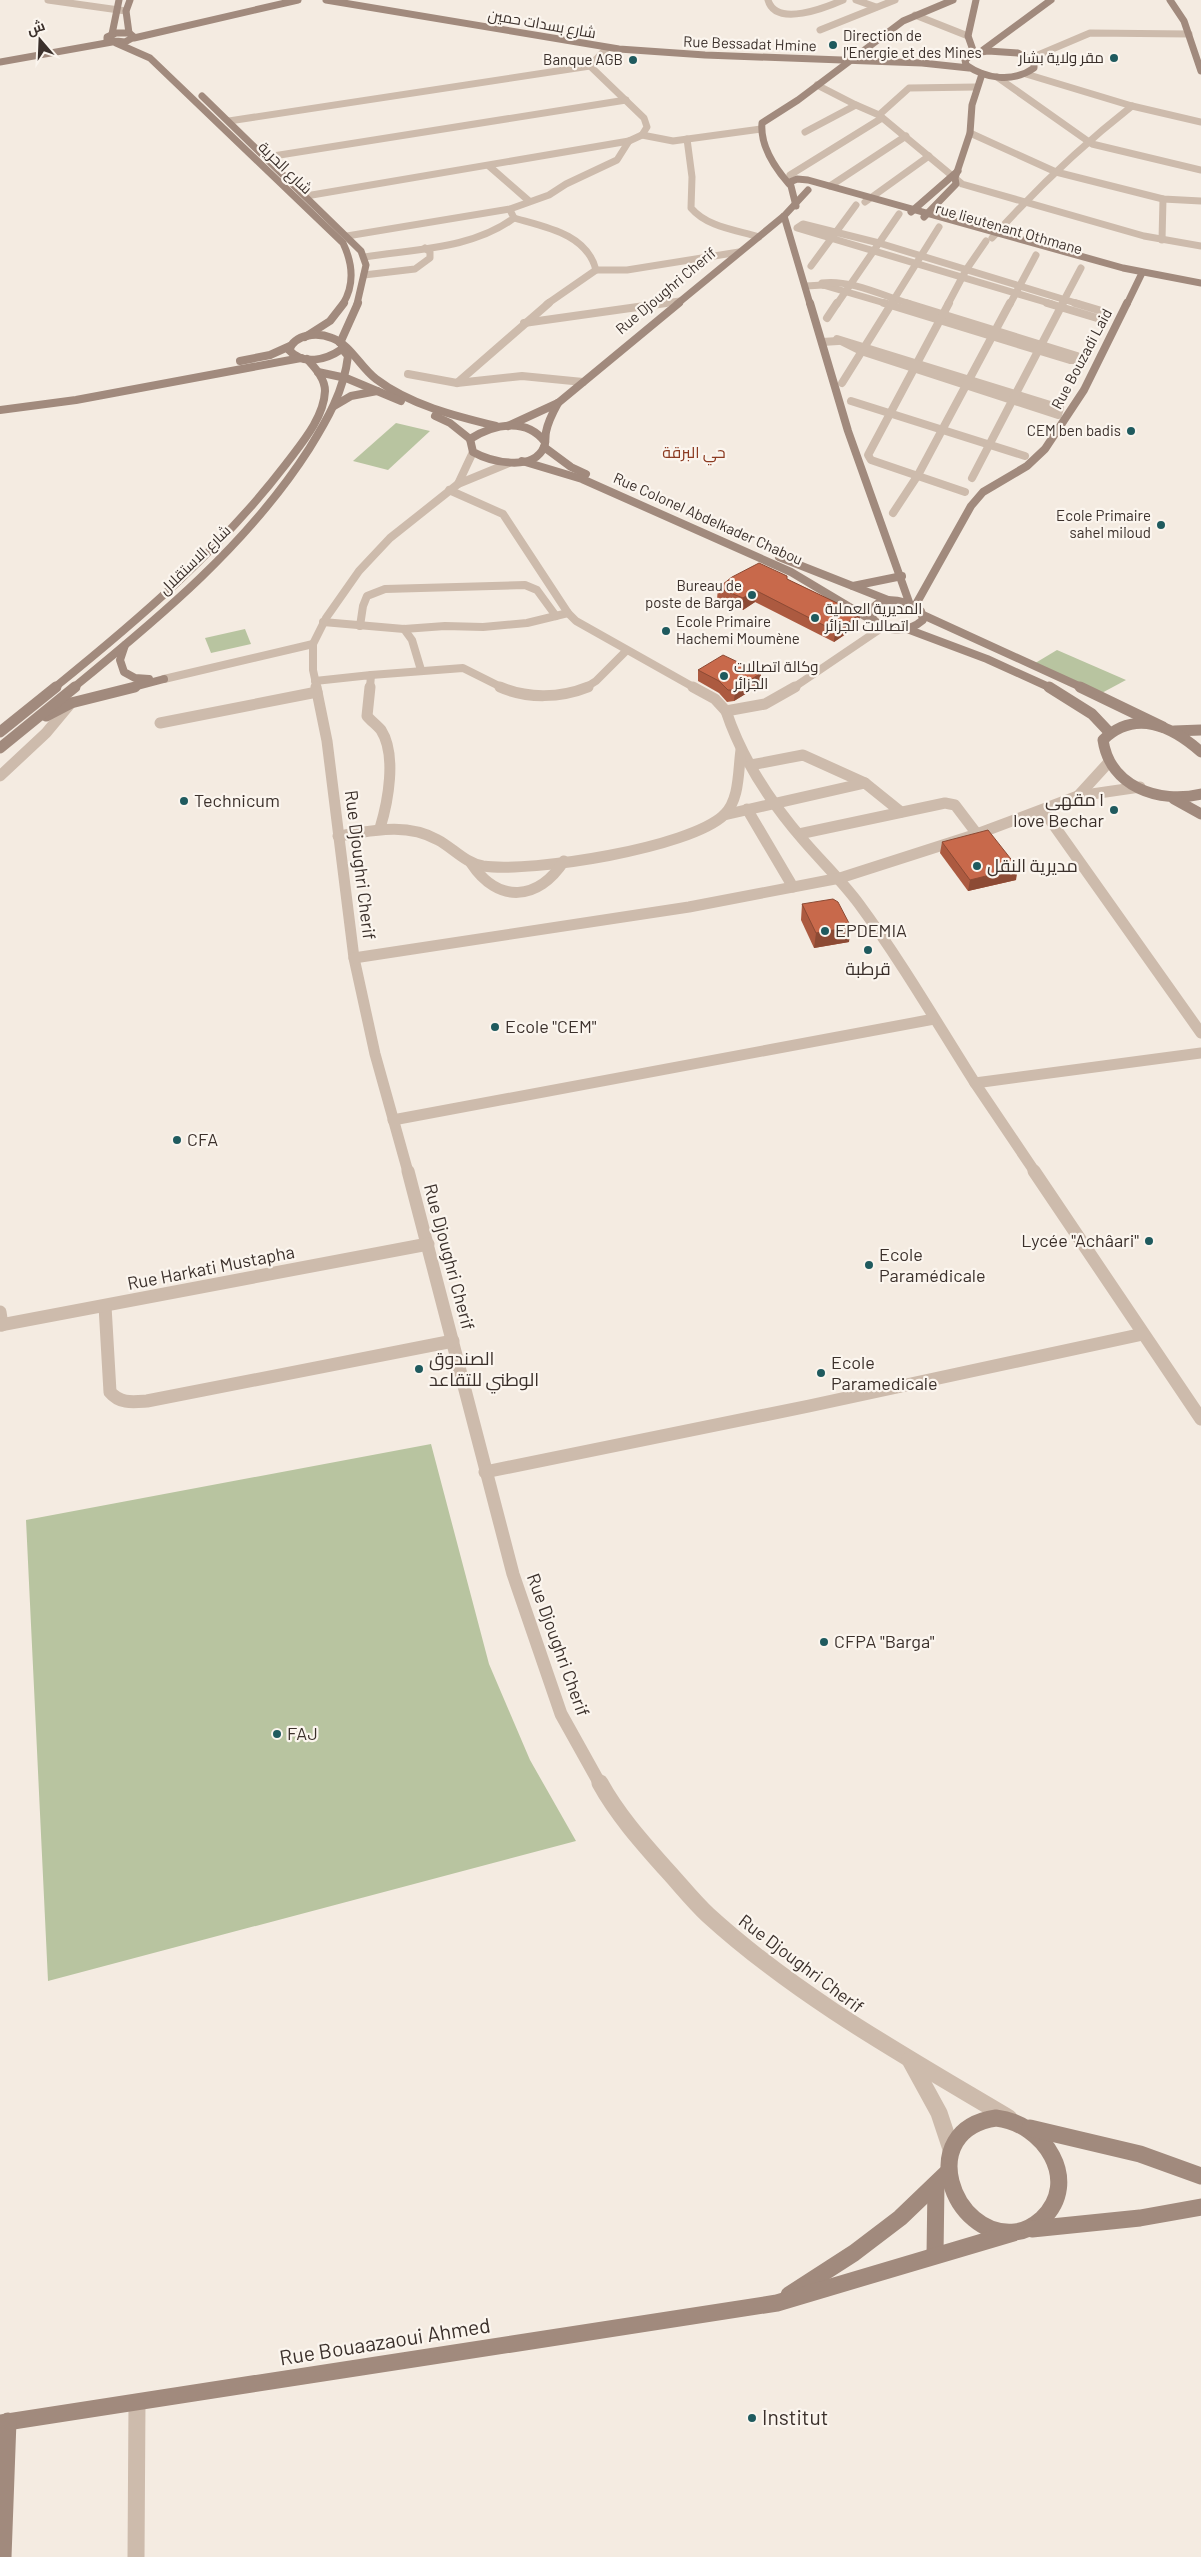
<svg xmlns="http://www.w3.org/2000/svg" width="1201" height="2557" viewBox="0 0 1201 2557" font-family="Barlow,Cairo,sans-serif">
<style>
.green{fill:#b8c4a0}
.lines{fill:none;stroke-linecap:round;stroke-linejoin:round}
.street-far4{stroke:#cdbbac;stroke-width:7}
.street-far3{stroke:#cdbbac;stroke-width:8}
.street-far2{stroke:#cdbbac;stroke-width:11}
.street-far1{stroke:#cdbbac;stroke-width:13}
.street{stroke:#cdbbac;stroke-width:17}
.secondary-far3{stroke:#a18a7d;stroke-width:7}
.secondary-far2{stroke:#a18a7d;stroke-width:8}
.secondary-far1{stroke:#a18a7d;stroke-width:11}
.secondary{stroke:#a18a7d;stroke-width:17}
.wall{fill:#ac5a40}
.shaded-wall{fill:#8c4a34}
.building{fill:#c8694b;stroke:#8c4a34}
.poi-dot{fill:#1f5a5e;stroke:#fbf5ee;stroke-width:2}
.labels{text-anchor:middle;stroke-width:4.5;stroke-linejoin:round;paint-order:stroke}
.far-street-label{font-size:15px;fill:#3b302b;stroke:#fbf5ee}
.far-poi-label{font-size:15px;fill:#3b302b;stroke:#fbf5ee;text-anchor:end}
.far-neighbourhood-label{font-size:16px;fill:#8c3b22;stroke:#fbf5ee}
.poi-label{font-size:18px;fill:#3b302b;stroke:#fbf5ee;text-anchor:start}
.street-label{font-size:18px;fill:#3b302b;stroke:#fbf5ee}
.near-street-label{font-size:21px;fill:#3b302b;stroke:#fbf5ee}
.near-poi-label{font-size:21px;fill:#3b302b;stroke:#fbf5ee;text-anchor:start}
</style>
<rect width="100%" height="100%" fill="#f4ebe1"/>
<g class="green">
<path d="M396 423 430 431 388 470 353 461Z"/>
<path d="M245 629 251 644 211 653 205 638Z"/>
<path d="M1057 650 1126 680 1098 695 1032 665Z"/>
<path d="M431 1444 489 1664 530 1760 576 1841 48 1981 26 1520Z"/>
</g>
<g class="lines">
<g class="street-far4">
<path d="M48 0 126 11"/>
<path d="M768 0C776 28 827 7 843 0"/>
<path d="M856 0 876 7"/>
<path d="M915 15 968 36"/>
<path d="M820 30 895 0"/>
<path d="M1031 58 1090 33 1189 34"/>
<path d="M1026 74 1132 106 1201 122"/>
<path d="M997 77 1092 144 1201 170"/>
<path d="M817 85 856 105"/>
<path d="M879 115 962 184 1144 236 1201 246"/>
<path d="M229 121 590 66 607 48"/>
<path d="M805 132 856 105 879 115 909 88 976 87"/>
<path d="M970 133 1056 172 1163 199 1201 201"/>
<path d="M642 135 673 141 761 129"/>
<path d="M687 139 692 177 691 208C707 227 736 230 759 237"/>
<path d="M267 157 626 100"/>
<path d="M489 166 529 201"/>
<path d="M790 175 882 118"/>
<path d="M830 186 906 136"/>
<path d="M306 196 629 141 642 135 647 127 644 118 590 66"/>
<path d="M865 202 929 156"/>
<path d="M514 218C546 227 587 234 596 270L547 304"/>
<path d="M347 236 510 209 549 195 566 184 617 160 629 141"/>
<path d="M992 238C1035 190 1081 146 1132 106"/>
<path d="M1162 240 1163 199"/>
<path d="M365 257C414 249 473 249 514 218L511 212"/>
<path d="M811 266 856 205"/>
<path d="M596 270H627L739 252"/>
<path d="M364 275 415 269 430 258V252L425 248"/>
<path d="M823 285 888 304"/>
<path d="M823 285 822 283C850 279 884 296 910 304"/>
<path d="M806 286 823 285"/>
<path d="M657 304 680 301"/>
<path d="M837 304 899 214"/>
<path d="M891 304 939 227"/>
<path d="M948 304 966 270 986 241"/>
<path d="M1010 304 1036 255"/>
<path d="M1052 304 797 228 803 224 879 243 1079 304"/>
<path d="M1062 304 1081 268"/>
</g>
<g class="street-far3">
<path d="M884 303 1070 360H1081L1077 356 906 303"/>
<path d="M949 303 868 455 871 460 965 492"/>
<path d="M1047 303 1097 318 1108 315 1105 312 1075 303"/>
<path d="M827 318 837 303"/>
<path d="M524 323 666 303"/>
<path d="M837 339 1060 408 1058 415 861 351Z"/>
<path d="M822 342 838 341"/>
<path d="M408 374 457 383 522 376 583 382"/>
<path d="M457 383 549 303"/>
<path d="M842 383 892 303"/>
<path d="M851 401 1025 456"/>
<path d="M972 478 1063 303"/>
<path d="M458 484 473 452"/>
<path d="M449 490 503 514 568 613 576 621 695 688"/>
<path d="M893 513 918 475 1010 303"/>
<path d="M323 622 404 629 445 626 483 627 527 623 568 613"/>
<path d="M360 626 363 606 367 596 385 589 525 585 537 590 556 616"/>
<path d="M404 629 412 640 421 670"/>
<path d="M371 675 463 668 503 688"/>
<path d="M164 679 313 644"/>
<path d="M315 681 371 675 370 688"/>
<path d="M317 688 313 670V644L326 618 359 571 390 538 458 484 509 463"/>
<path d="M585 688 596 681 626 651"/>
<path d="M793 688 883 627"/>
</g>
<g class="street-far2">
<path d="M316 687 327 741 354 958 375 1054 408 1172"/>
<path d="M370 687 367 716C371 721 377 725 381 730 397 755 388 802 380 828"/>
<path d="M500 687C527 699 561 698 588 687"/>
<path d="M693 687 715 699 726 711 765 704 795 687"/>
<path d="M726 711C742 759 771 803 804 841 822 862 842 881 859 904 901 961 937 1023 975 1083L1201 1053"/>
<path d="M160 723 317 692"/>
<path d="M751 765 803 755 865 783"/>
<path d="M0 776 46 733 71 703"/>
<path d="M1078 796 1109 762"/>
<path d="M747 809 793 887"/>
<path d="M1043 810 1201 1033"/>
<path d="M724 815 865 783 901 812"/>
<path d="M799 834 945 803 955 805 977 834"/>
<path d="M338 836C371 831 406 822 438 840 453 848 465 863 483 866 532 873 689 848 724 815 740 800 738 770 741 750"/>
<path d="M471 863C498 904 538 901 564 861"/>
<path d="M354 958 689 907 840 878 977 834 1078 796 1140 787"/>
<path d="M975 1083 1035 1172"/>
<path d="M393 1120 934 1019"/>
</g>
<g class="street-far1">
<path d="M408 1171 513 1574 561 1714 600 1784"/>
<path d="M1034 1171 1201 1419"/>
<path d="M105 1306 110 1392C120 1404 133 1402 147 1401L453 1341"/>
<path d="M0 1312 2 1325"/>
<path d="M0 1325 428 1244"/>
<path d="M485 1472 809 1406 1143 1334"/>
</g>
<g class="street">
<path d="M600 1783C617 1814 641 1841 664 1867 679 1883 692 1900 708 1915 798 1997 905 2056 1009 2118"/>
<path d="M910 2060 939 2113 951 2149"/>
<path d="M136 2557 137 2403"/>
</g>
<g class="secondary-far3">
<path d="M326 0 619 49 705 55 922 63 969 68"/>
<path d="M1170 0 1184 21 1201 71"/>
<path d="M116 33H129L134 37 125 42 107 40V37Z"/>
<path d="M129 33 126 11 130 0"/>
<path d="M112 34 119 0"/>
<path d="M134 38 298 0"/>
<path d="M116 43 150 58 343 243C353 264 355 284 343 304"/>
<path d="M983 50 1051 0"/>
<path d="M988 51 1018 53 1034 62V68C1013 83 986 79 966 65L965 60 974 53Z"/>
<path d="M974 53 968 36 976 0"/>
<path d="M0 62 112 42"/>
<path d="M202 96 361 251 366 265 357 304"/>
<path d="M789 184C775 168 760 145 762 123L798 100 903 21 953 0"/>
<path d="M796 206 790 182 797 179 808 180 1123 268 1201 283"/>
<path d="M911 212 958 171"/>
<path d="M784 216 810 304"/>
<path d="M924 217 956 184 955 178 970 133 972 105 982 74"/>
<path d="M677 304 784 216 808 190"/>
<path d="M1127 304 1142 273"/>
</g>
<g class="secondary-far2">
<path d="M810 303 848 431 909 602"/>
<path d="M305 337 330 321 344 303"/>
<path d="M340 343 358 303"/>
<path d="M342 344V349C326 360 303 366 289 350 295 334 317 332 332 338 351 345 360 367 376 379 410 405 455 416 496 426"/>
<path d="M240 361 270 355 290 346"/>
<path d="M318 372 346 378 401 401"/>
<path d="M334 406 351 396 377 391"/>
<path d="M0 410 76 400 301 358"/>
<path d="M435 416 450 423 470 439"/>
<path d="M508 426 558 403 679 303"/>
<path d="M470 439 473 452C491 462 533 472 544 447 546 443 545 437 546 432 548 421 553 412 558 403"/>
<path d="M470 439C494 424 526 417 545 442"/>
<path d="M544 447 571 467 586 474"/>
<path d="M522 461 582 479 791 572 873 621"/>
<path d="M779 557 888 600"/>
<path d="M853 586 902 576"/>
<path d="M888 600C901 600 911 603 921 611L923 620C907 634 882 633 870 615 872 605 879 602 888 600Z"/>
<path d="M915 606 971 506 983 492 1027 466 1045 449 1084 390 1127 303"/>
<path d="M923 615 1083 688"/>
<path d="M907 629 987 659 1051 688"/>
<path d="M125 645 120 660 124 672 135 678 149 679"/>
<path d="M54 688C138 620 220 550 286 464 301 444 324 418 325 391 325 378 315 368 307 359"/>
<path d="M73 688C160 617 248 544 309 449 327 420 344 391 348 356L342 349"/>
<path d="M130 688 164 679"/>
</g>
<g class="secondary-far1">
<path d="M1049 687 1092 714 1109 732"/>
<path d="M1080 687 1163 727"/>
<path d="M46 716 71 703 135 687"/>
<path d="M1174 731 1201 730"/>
<path d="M0 732 56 687"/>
<path d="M0 748 75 687"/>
<path d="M1201 752C1172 726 1135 709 1103 740 1110 787 1159 804 1201 794"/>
<path d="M1174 799 1201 814"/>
</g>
<g class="secondary">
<path d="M996 2118C1044 2123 1082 2181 1042 2219 1034 2226 1026 2231 1015 2232 952 2239 914 2130 996 2118Z"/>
<path d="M1030 2128 1140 2154 1201 2176"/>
<path d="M1032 2229 1140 2218 1201 2207"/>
<path d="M935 2255 936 2184"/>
<path d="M789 2295 854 2253 900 2218 948 2172"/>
<path d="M0 2423 777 2303 1013 2233"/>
<path d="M3 2557 8 2421"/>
</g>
</g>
<g class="wall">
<path d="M787 579 860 614 859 625 834 642 755 602 743 610 717 599 718 588Z"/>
<path d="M698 670 761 673 760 685 734 701 727 702 719 693 698 681Z"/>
<path d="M942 842 1016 880 968 891 940 853Z"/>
<path d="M802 904 849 942 814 948 801 920Z"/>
</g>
<g class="shaded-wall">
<path d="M755 590V602L743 610V598Z"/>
<path d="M860 614 859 625 834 642 835 631Z"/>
<path d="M761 673 760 685 734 701 735 690Z"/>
<path d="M1018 868 1016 880 968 891 970 880Z"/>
<path d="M851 927 849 942 814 948 816 933Z"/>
</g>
<g class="building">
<path d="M759 563 787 576V579L860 614 835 631 755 590 743 598 718 588 732 577Z"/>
<path d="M723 655 761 673 735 690H728L719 681 698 670Z"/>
<path d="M988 830 1018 868 970 880 942 842Z"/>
<path d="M833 899 838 902 851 927 816 933 802 904Z"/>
</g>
<g class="poi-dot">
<circle cx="833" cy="45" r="5"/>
<circle cx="1114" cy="58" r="5"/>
<circle cx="633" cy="60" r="5"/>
<circle cx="1131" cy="431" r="5"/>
<circle cx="1161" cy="525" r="5"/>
<circle cx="752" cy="595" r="5"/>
<circle cx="815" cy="618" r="5"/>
<circle cx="666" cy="631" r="5"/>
<circle cx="724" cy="676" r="5"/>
<circle cx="184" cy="801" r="5"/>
<circle cx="1114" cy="810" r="5"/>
<circle cx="977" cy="866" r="5"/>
<circle cx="825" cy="931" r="5"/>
<circle cx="868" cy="950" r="5"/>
<circle cx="495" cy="1027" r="5"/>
<circle cx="177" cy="1140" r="5"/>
<circle cx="1149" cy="1241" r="5"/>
<circle cx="869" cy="1265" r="5"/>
<circle cx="419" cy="1369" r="5"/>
<circle cx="821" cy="1373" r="5"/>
<circle cx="824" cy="1642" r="5"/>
<circle cx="277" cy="1734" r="5"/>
<circle cx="752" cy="2418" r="5"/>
</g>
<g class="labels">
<g class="far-street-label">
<text transform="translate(542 24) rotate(10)" y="5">شارع بسدات حمين</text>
<text transform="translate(750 44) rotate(2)" y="5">Rue Bessadat Hmine</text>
<text transform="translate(285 168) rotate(44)" y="5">شارع الحرية</text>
<text transform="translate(1009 229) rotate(16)" y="5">rue lieutenant Othmane</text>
<text transform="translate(666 291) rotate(-40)" y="5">Rue Djoughri Cherif</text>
<text transform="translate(1082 359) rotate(-62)" y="5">Rue Bouzadi Laid</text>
<text transform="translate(708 519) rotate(24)" y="5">Rue Colonel Abdelkader Chabou</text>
<text transform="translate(195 560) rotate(-44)" y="5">شارع الاستقلال</text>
</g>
<g class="far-poi-label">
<text x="843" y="41" text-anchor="start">Direction de<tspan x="843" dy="17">l'Energie et des Mines</tspan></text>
<text x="1104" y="63">مقر ولاية بشار</text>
<text x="623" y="65">Banque AGB</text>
<text x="1121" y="436">CEM ben badis</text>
<text x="1151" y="521">Ecole Primaire<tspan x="1151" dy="17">sahel miloud</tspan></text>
<text x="742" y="591">Bureau de<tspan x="742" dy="17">poste de Barga</tspan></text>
<text x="825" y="614" text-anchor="start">المديرية العملية<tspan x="825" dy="17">اتصالات الجزائر</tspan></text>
<text x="676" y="627" text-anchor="start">Ecole Primaire<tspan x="676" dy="17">Hachemi Moumène</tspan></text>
<text x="734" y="672" text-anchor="start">وكالة اتصالات<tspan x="734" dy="17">الجزائر</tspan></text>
</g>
<g class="far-neighbourhood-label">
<text x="694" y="458">حي البرقة</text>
</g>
<g class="poi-label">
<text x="1104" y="806" text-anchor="end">مقهى I<tspan x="1104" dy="21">love Bechar</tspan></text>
<text x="194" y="807">Technicum</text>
<text x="987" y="872">مديرية النقل</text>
<text x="835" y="937">EPDEMIA</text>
<text x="868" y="975" text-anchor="middle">قرطبة</text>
<text x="505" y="1033">Ecole "CEM"</text>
<text x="187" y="1146">CFA</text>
<text x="1139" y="1247" text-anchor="end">Lycée "Achâari"</text>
<text x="879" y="1261">Ecole<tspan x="879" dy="21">Paramédicale</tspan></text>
<text x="429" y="1365">الصندوق<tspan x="429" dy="21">الوطني للتقاعد</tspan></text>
<text x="831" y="1369">Ecole<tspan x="831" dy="21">Paramedicale</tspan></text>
<text x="834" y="1648">CFPA "Barga"</text>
<text x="287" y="1740">FAJ</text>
</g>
<g class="street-label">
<text transform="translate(360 865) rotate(83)" y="6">Rue Djoughri Cherif</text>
<text transform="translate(449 1257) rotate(75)" y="6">Rue Djoughri Cherif</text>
<text transform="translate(211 1268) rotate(-11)" y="6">Rue Harkati Mustapha</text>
<text transform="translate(558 1645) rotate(70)" y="6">Rue Djoughri Cherif</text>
<text transform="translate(801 1964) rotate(37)" y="6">Rue Djoughri Cherif</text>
</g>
<g class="near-street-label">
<text transform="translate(385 2342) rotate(-9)" y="7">Rue Bouaazaoui Ahmed</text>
</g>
<g class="near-poi-label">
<text x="762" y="2425">Institut</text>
</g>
</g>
<g transform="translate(40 40) rotate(341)" stroke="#fbf5ee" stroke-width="4" paint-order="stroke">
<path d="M0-4L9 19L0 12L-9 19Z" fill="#3b302b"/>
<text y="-8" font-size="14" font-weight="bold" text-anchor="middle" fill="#3b302b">ش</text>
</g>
</svg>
